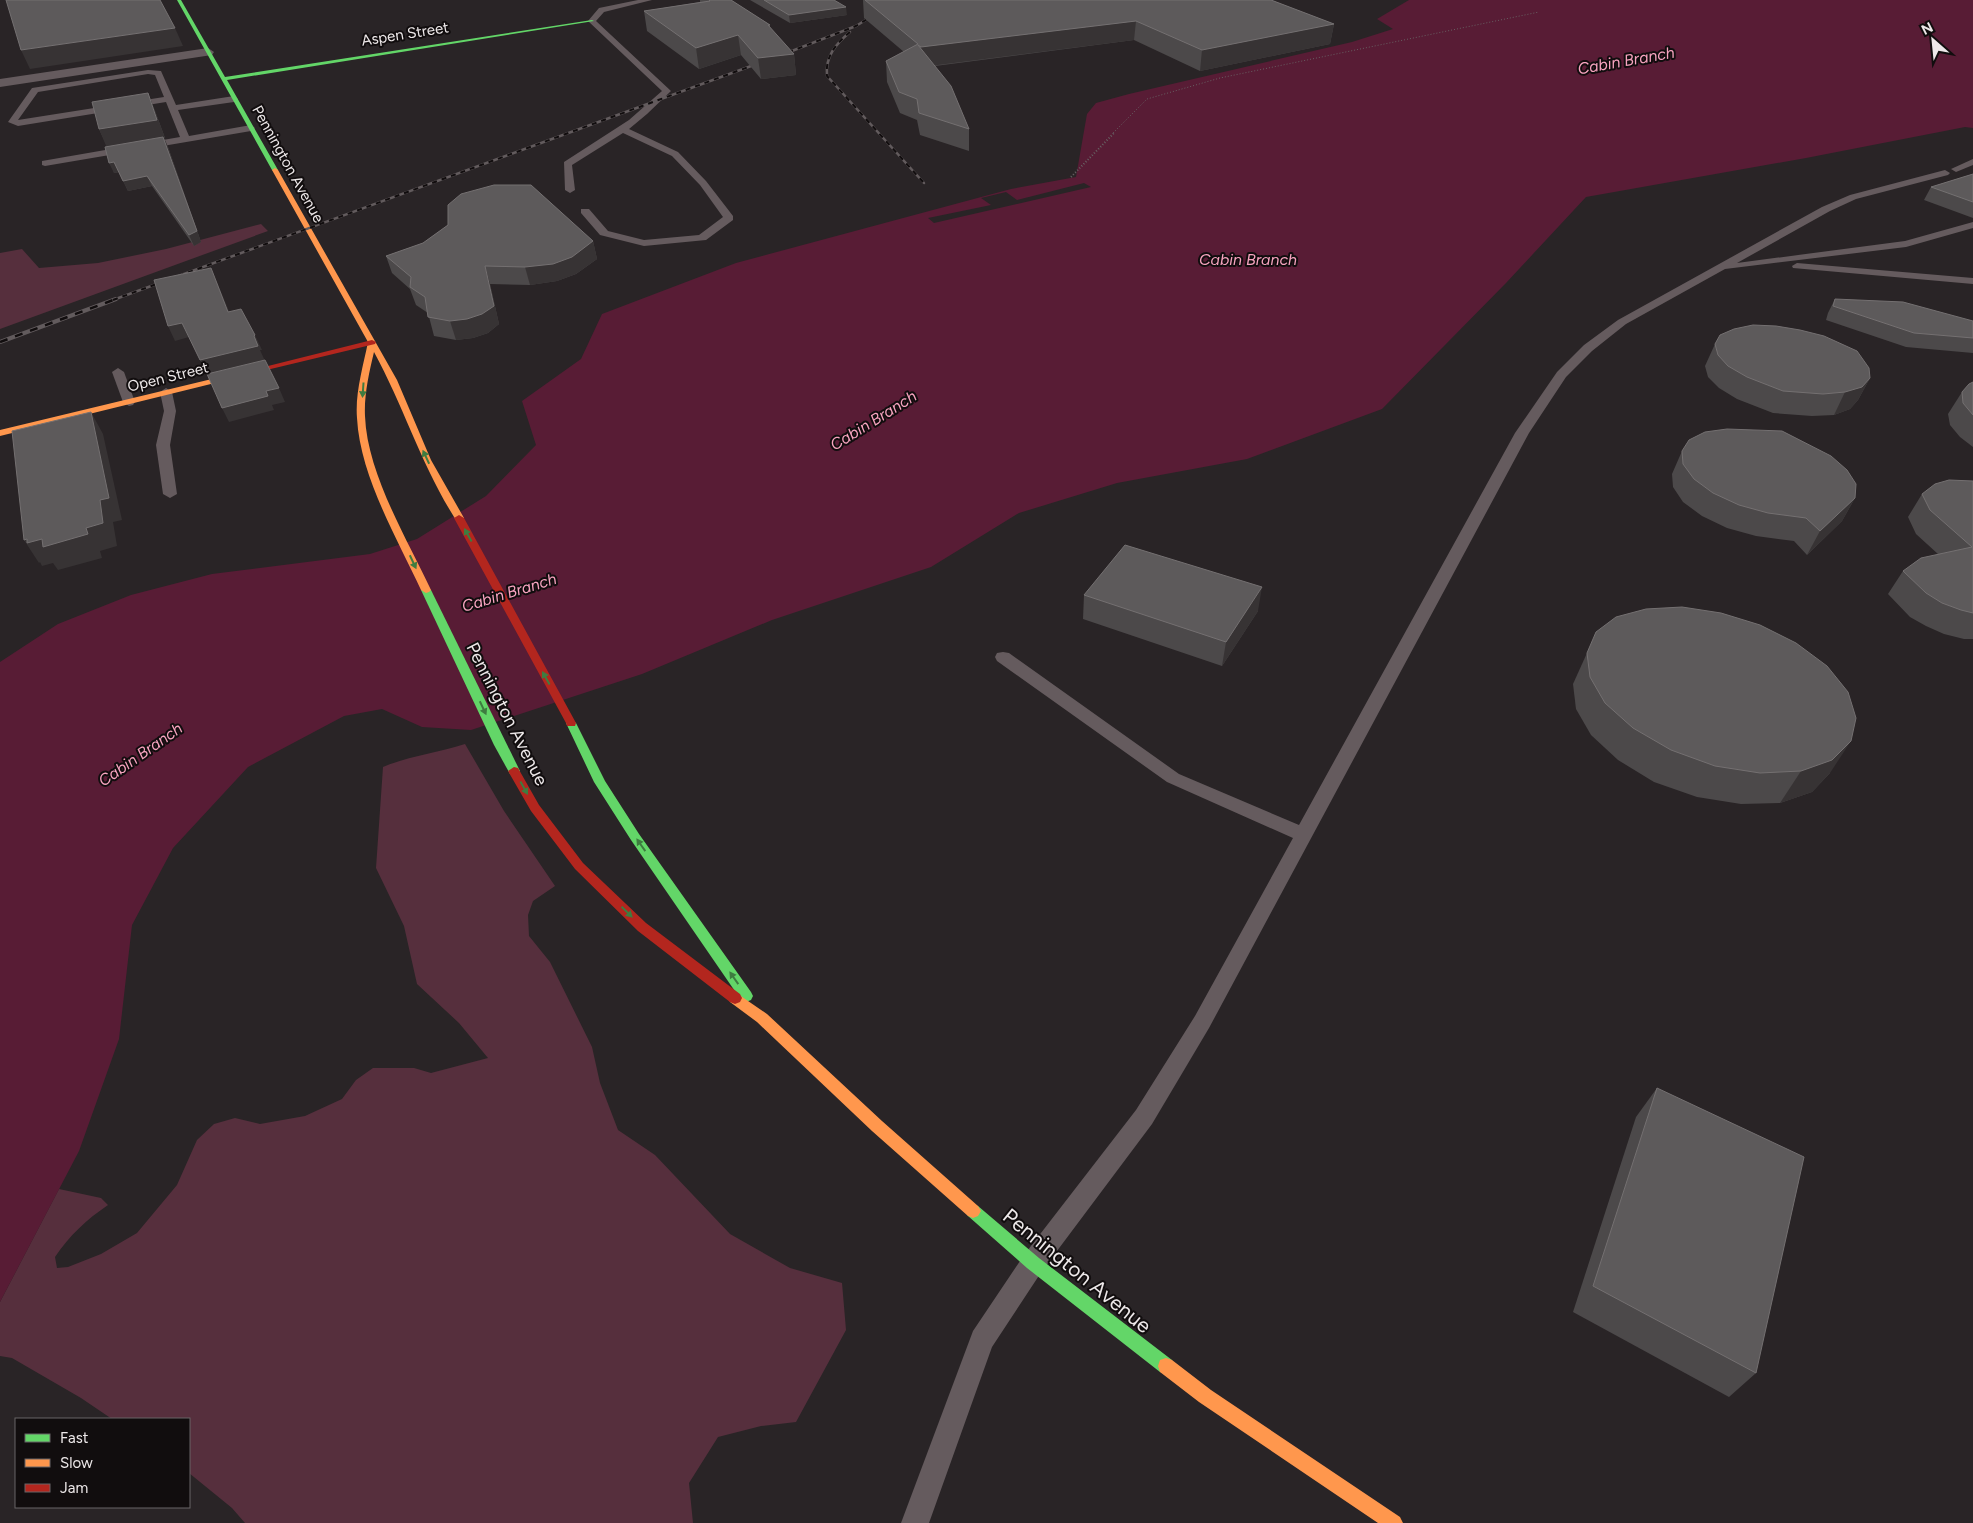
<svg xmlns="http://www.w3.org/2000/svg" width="1973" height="1523" viewBox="0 0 1973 1523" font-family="Figtree,sans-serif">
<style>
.green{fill:#562f3d}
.water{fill:#581c35}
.pier{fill:#292426}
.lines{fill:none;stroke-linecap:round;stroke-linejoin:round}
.path-far1{stroke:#686063;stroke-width:1;stroke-dasharray:1 2;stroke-linecap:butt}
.path{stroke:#686063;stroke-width:2;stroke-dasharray:1 2;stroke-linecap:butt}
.lane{fill:#655b5e;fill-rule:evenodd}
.street{fill:#655b5e;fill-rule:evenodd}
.fast{fill:#63d668;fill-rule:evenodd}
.slow{fill:#ff974d;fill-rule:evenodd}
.jam{fill:#b3261e;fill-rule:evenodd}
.rail-far1-casing{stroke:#625b5d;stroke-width:2.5}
.rail-casing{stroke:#625b5d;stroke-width:4}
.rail-far1{stroke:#110d0e;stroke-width:2;stroke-dasharray:5;stroke-linecap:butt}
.rail{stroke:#110d0e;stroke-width:2.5;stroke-dasharray:8;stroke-linecap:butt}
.wall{fill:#4c494a}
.shaded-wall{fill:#373334}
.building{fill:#5d5a5b;stroke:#747071}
.oneway{fill:#3e7c40}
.labels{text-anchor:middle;stroke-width:4;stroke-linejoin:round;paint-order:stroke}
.far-street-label{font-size:15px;fill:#ede8e9;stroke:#110d0e}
.far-water-label{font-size:16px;font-style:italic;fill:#f8a4c0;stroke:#110d0e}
.street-label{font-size:18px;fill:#ede8e9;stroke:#110d0e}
.near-street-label{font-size:21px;fill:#ede8e9;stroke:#110d0e}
</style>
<rect width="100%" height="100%" fill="#292426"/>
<g class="green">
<path d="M261 224 268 231 0 329V253L22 249 39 268 98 263 166 249Z"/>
<path d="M465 744 504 811 555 886 533 901 528 915 529 936 550 962 592 1047 600 1083 618 1130 655 1155 730 1234 790 1268 842 1283 846 1330 796 1422 761 1426 718 1437 689 1483 693 1523H245L232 1508 189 1473V1419H112L81 1398 12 1358 0 1356V1302L59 1189 101 1198 108 1205C86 1220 70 1235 55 1257L57 1268 68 1267 101 1254 137 1233 177 1185 197 1140 214 1124 235 1118 260 1124 305 1116 342 1099 356 1080 373 1068H414L431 1073 488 1058 459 1023 417 984 404 926 376 868 383 767C409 756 438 753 465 744Z"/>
</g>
<path class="water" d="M1409 0H1973V128L1965 127 1806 158 1586 197 1506 283 1382 409 1247 459 1117 483 1019 513 931 567 772 620 642 674 471 730 422 727 382 709 344 716 248 767 173 848 132 925 119 1039 79 1151 0 1302V662L58 624 131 595 212 574 370 554 417 539 486 496 536 445 522 401 581 359 602 314 736 263 1011 189 1076 177 1087 114 1096 103 1129 94 1352 42 1393 29 1377 19Z"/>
<path class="pier" d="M1084 183 1091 187 934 223 928 218 991 205 981 198 1006 192 1017 200Z"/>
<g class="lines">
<path class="path-far1" d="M1113 133 1147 99 1220 78 1539 12"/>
<path class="path" d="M1071 177 1115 132"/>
<g class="lane">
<path d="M638 0H652L604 12 596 21 671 91 647 114 629 129 678 152 706 181 733 216V220L706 240 644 246 600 235 581 213V209H589L608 231 644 240 699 235 723 217 700 185 672 156 623 133 572 165 575 190 570 193 565 190 564 162 629 120 662 91 588 21 599 8Z"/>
<path d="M148 70 161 71 176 105 234 96 238 99 234 102 178 110 189 136 251 125 255 128 251 131 45 166 42 165V161L180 137 166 102 18 126 8 122 32 88ZM148 74 155 75 164 97 18 120 38 92Z"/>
<path d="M1973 159V165L1956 172 1951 169Z"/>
<path d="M1945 170 1950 173 1948 175 1856 199 1830 211 1737 263 1905 241 1973 222V228L1906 247 1725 269 1626 324 1592 351 1566 377 1529 433 1209 1028 1152 1124 1042 1271 992 1347 929 1523H901L973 1331 1024 1255 1136 1110 1195 1016 1293 838 1167 782 997 661 995 657 997 653 1003 652 1009 653 1179 774 1299 825 1515 433 1557 372 1584 345 1618 320 1822 207 1850 195Z"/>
<path d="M1797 263 1973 278V284L1793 268 1792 266Z"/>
<path d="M118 368 124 372 135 402 133 405 129 406 123 402 112 372Z"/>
<path d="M166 388 172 392 176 411 170 445 177 494 170 498 163 494 156 445 164 411 160 392Z"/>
</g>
<path class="street" d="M208 48 214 52 212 55 0 87V79Z"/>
<g class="fast">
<path d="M177 0H181L225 77 592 20 594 21 227 80 278 170 275 172 272 170Z"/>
<path d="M426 587 431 590 520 771 518 774H510L494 745 421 590Z"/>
<path d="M571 719 576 723 605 781 639 834 751 992 753 996 751 1000 746 1002 741 1000 631 840 594 782 566 723Z"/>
<path d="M973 1204 978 1206 1039 1258 1172 1360 1174 1366 1172 1372 1166 1374 1160 1372 1027 1268 968 1216 965 1211 968 1206Z"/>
</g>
<g class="slow">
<path d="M275 168 278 170 397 380 431 460 464 518 462 520H456C422 467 404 407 374 352 369 373 364 395 365 416 367 473 407 539 431 590L429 592 426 593 421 590C397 538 360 476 357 418 355 393 363 367 368 342L272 170Z"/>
<path d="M216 378 220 380 219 382 0 436V430Z"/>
<path d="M735 992 767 1014 882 1121 978 1206 981 1211 978 1216 973 1218 968 1216 872 1131 757 1022 730 1002 728 998 730 994Z"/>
<path d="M1166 1358 1172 1360 1211 1390 1400 1517 1403 1523H1378L1199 1402 1160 1372 1158 1366 1160 1360Z"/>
</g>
<g class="jam">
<path d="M372 340 376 342 375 344 216 382 212 380Z"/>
<path d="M459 515 464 518 576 723 575 726H567L566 723 454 518Z"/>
<path d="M514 767 518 768 539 805 583 863 646 923 740 994 742 998 740 1002 735 1004 730 1002 638 931 575 869 531 811 508 771Z"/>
</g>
<g class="rail-far1-casing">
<g id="rail-far1">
<path d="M850 32C836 44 825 56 827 76L924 183"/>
<path d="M779 56 856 26 898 0"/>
<path d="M113 300 762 62"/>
</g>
</g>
<g class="rail-casing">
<path id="rail" d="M0 342 116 299"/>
</g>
<use href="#rail-far1" class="rail-far1"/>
<use href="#rail" class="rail"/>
</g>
<g class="wall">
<path d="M700 0H731L770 25V28L794 54 796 75 761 79 741 55 699 69 647 31 644 11 700 2Z"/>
<path d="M750 0H834L847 15 790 23Z"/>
<path d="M863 0H1271L1334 24 1330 44 1200 71 1134 40 935 66 969 129V151L920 135 917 120 900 113 887 82 886 61 904 52 864 18Z"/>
<path d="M148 93 155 111 165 138H164L168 147 201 242 194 246 152 186 128 191 119 172 114 173 107 146 99 129Z"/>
<path d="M1973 174V218L1924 200 1931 187Z"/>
<path d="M448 225 593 241 597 259 576 274 557 281 530 285 490 284 499 324 488 333 473 338 456 340 434 336 428 313 416 305 410 289 392 273 386 256 423 243Z"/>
<path d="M1835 299 1973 321V353L1906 347 1826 320 1828 313Z"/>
<path d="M1715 344 1870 378 1858 400 1850 409 1834 415 1812 416 1773 413 1737 399 1719 388 1708 377 1705 366Z"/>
<path d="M1973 382V447L1960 437 1950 425 1948 414 1962 392Z"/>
<path d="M1682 451 1855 498 1842 521 1807 555 1794 541 1756 536 1727 528 1702 516 1683 502 1673 487 1672 474Z"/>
<path d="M1973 481V639H1964L1944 634 1926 626 1910 617 1888 594 1903 571 1938 554 1916 534 1908 517 1922 494Z"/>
<path d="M1084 595 1258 611 1222 666 1083 619Z"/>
<path d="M1587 653 1830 773 1812 792 1780 803 1741 804 1697 797 1654 782 1618 760 1591 735 1576 709 1573 684Z"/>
<path d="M1657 1088 1756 1373 1729 1397 1573 1312 1636 1117Z"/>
</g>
<g class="shaded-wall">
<path d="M846 7 847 15 790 23 789 15Z"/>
<path d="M1136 21 1134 40 922 67 921 47Z"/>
<path d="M1334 24 1330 44 1200 71 1202 50Z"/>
<path d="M175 28 183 46 30 69 21 50Z"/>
<path d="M738 35 741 55 699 69 696 48Z"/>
<path d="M794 54 796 75 761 79 758 58Z"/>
<path d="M148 93 155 111 165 138H164L168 147 201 242 194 246 189 235 164 138 107 148 99 129Z"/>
<path d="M114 162 119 172 114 173 109 163Z"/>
<path d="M147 176 152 186 128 191 123 181Z"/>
<path d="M593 241 597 259 576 274 557 281 530 285 525 267Z"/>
<path d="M485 266 490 284 499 324 488 333 473 338 456 340 450 321Z"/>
<path d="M211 268 217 282 235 326 228 312Z"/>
<path d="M182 323 189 337 175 341 168 326Z"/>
<path d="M255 335 262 350H260L265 361 207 375 200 360Z"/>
<path d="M1870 378 1858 400 1850 409 1834 415 1845 392Z"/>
<path d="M279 388 285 402 272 405 274 410 229 422 222 408 266 391Z"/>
<path d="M91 412 103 434 122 520 113 522 117 546 100 551 102 558 58 570 53 563 42 566 40 562 39 563 24 540 86 528 100 500Z"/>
<path d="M1855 498 1842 521 1807 555 1820 531Z"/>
<path d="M1262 587 1258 611 1222 666 1226 642Z"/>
<path d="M1851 741 1830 773 1812 792 1780 803 1801 771Z"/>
</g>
<g class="building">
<path d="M6 0H160L175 28 21 50Z"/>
<path d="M709 0H731L770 25H768L794 54 758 58 738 35 696 48 644 11 710 1Z"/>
<path d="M764 0H834L846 7 789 15Z"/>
<path d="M865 0H1271L1334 24 1202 50 1136 21 921 47 918 45 951 86 969 129 919 113 917 99 899 92 886 61 918 44Z"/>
<path d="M148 93 157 120 99 129 92 102Z"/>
<path d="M163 137 197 231 189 235 147 176 123 181 114 162 109 163 105 147Z"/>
<path d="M1973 174V202L1931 187Z"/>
<path d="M494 185H531L593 241 572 257 553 264 525 267 485 266 494 306 482 314 467 319 450 321 428 317 425 297 410 287 411 277 386 256 423 243 448 225V205L461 194Z"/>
<path d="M211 268 228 312 241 309 255 335 254 336 258 346 200 360 182 323 168 326 154 280Z"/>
<path d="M1835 299 1903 302 1973 321V338L1914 333 1833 306Z"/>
<path d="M1753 325 1776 326 1800 330 1824 336 1857 351 1869 368 1870 378 1862 387 1845 392 1823 394 1783 391 1747 377 1728 366 1718 355 1715 344 1720 335 1734 329Z"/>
<path d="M265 360 279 388 266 391 268 396 222 408 207 374Z"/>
<path d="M1973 382V415L1963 403 1962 392 1969 384Z"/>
<path d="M91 412 109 498 100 500 103 523 86 528 88 534 43 547 42 539 27 543V539L24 540 12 431Z"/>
<path d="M1727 429 1782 431 1831 456 1847 470 1856 484 1855 498 1820 531 1806 518 1768 513 1739 505 1713 493 1694 479 1683 464 1682 451 1689 440 1705 432Z"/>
<path d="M1949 480 1973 481V613L1961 610 1942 603 1926 593 1903 571 1921 558 1972 547 1930 510 1922 494 1935 484Z"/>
<path d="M1125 545 1262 587 1226 642 1084 595Z"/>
<path d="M1682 607 1721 613 1760 625 1796 643 1827 666 1848 692 1856 718 1851 741 1832 760 1801 771 1760 773 1715 766 1671 750 1633 728 1605 703 1590 677 1587 653 1596 632 1616 617 1646 609Z"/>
<path d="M1657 1088 1804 1157 1756 1373 1593 1286Z"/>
</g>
<defs><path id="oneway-solid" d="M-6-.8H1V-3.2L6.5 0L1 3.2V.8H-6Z" transform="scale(1.25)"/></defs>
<g class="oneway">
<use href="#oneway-solid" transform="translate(363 390) rotate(94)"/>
<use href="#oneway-solid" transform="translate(426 457) rotate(-115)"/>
<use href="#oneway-solid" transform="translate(468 535) rotate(-119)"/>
<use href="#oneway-solid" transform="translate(413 562) rotate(65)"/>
<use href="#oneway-solid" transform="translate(546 678) rotate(-119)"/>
<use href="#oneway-solid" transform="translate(483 708) rotate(65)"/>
<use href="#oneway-solid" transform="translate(524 788) rotate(61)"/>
<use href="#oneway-solid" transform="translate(641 845) rotate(-125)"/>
<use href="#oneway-solid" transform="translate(627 912) rotate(44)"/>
<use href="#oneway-solid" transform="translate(734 978) rotate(-125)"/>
</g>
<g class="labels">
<g class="far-street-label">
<text transform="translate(405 34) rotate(-9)" y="5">Aspen Street</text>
<text transform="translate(288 164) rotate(61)" y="5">Pennington Avenue</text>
<text transform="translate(168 377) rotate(-14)" y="5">Open Street</text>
</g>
<g class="far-water-label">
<text transform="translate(1626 60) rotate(-10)" y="6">Cabin Branch</text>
<text x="1248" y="265">Cabin Branch</text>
<text transform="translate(873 420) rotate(-32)" y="6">Cabin Branch</text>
<text transform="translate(509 592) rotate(-17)" y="6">Cabin Branch</text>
<text transform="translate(140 754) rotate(-35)" y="6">Cabin Branch</text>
</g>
<g class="street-label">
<text transform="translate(507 714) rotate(63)" y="6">Pennington Avenue</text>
</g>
<g class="near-street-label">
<text transform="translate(1077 1271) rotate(39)" y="7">Pennington Avenue</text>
</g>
</g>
<rect x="15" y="1418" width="175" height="90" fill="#110d0e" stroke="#696566"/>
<rect x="25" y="1434" width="25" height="8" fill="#63d668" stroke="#696566"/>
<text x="60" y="1443" font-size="15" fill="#ede8e9">Fast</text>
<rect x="25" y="1459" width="25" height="8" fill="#ff974d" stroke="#696566"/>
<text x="60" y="1468" font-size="15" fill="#ede8e9">Slow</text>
<rect x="25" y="1484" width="25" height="8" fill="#b3261e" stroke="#696566"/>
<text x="60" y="1493" font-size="15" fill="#ede8e9">Jam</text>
<g transform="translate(1933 40) rotate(333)" stroke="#110d0e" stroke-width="4" paint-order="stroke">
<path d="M0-4L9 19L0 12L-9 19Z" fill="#ede8e9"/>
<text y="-8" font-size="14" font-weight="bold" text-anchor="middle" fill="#ede8e9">N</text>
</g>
</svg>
